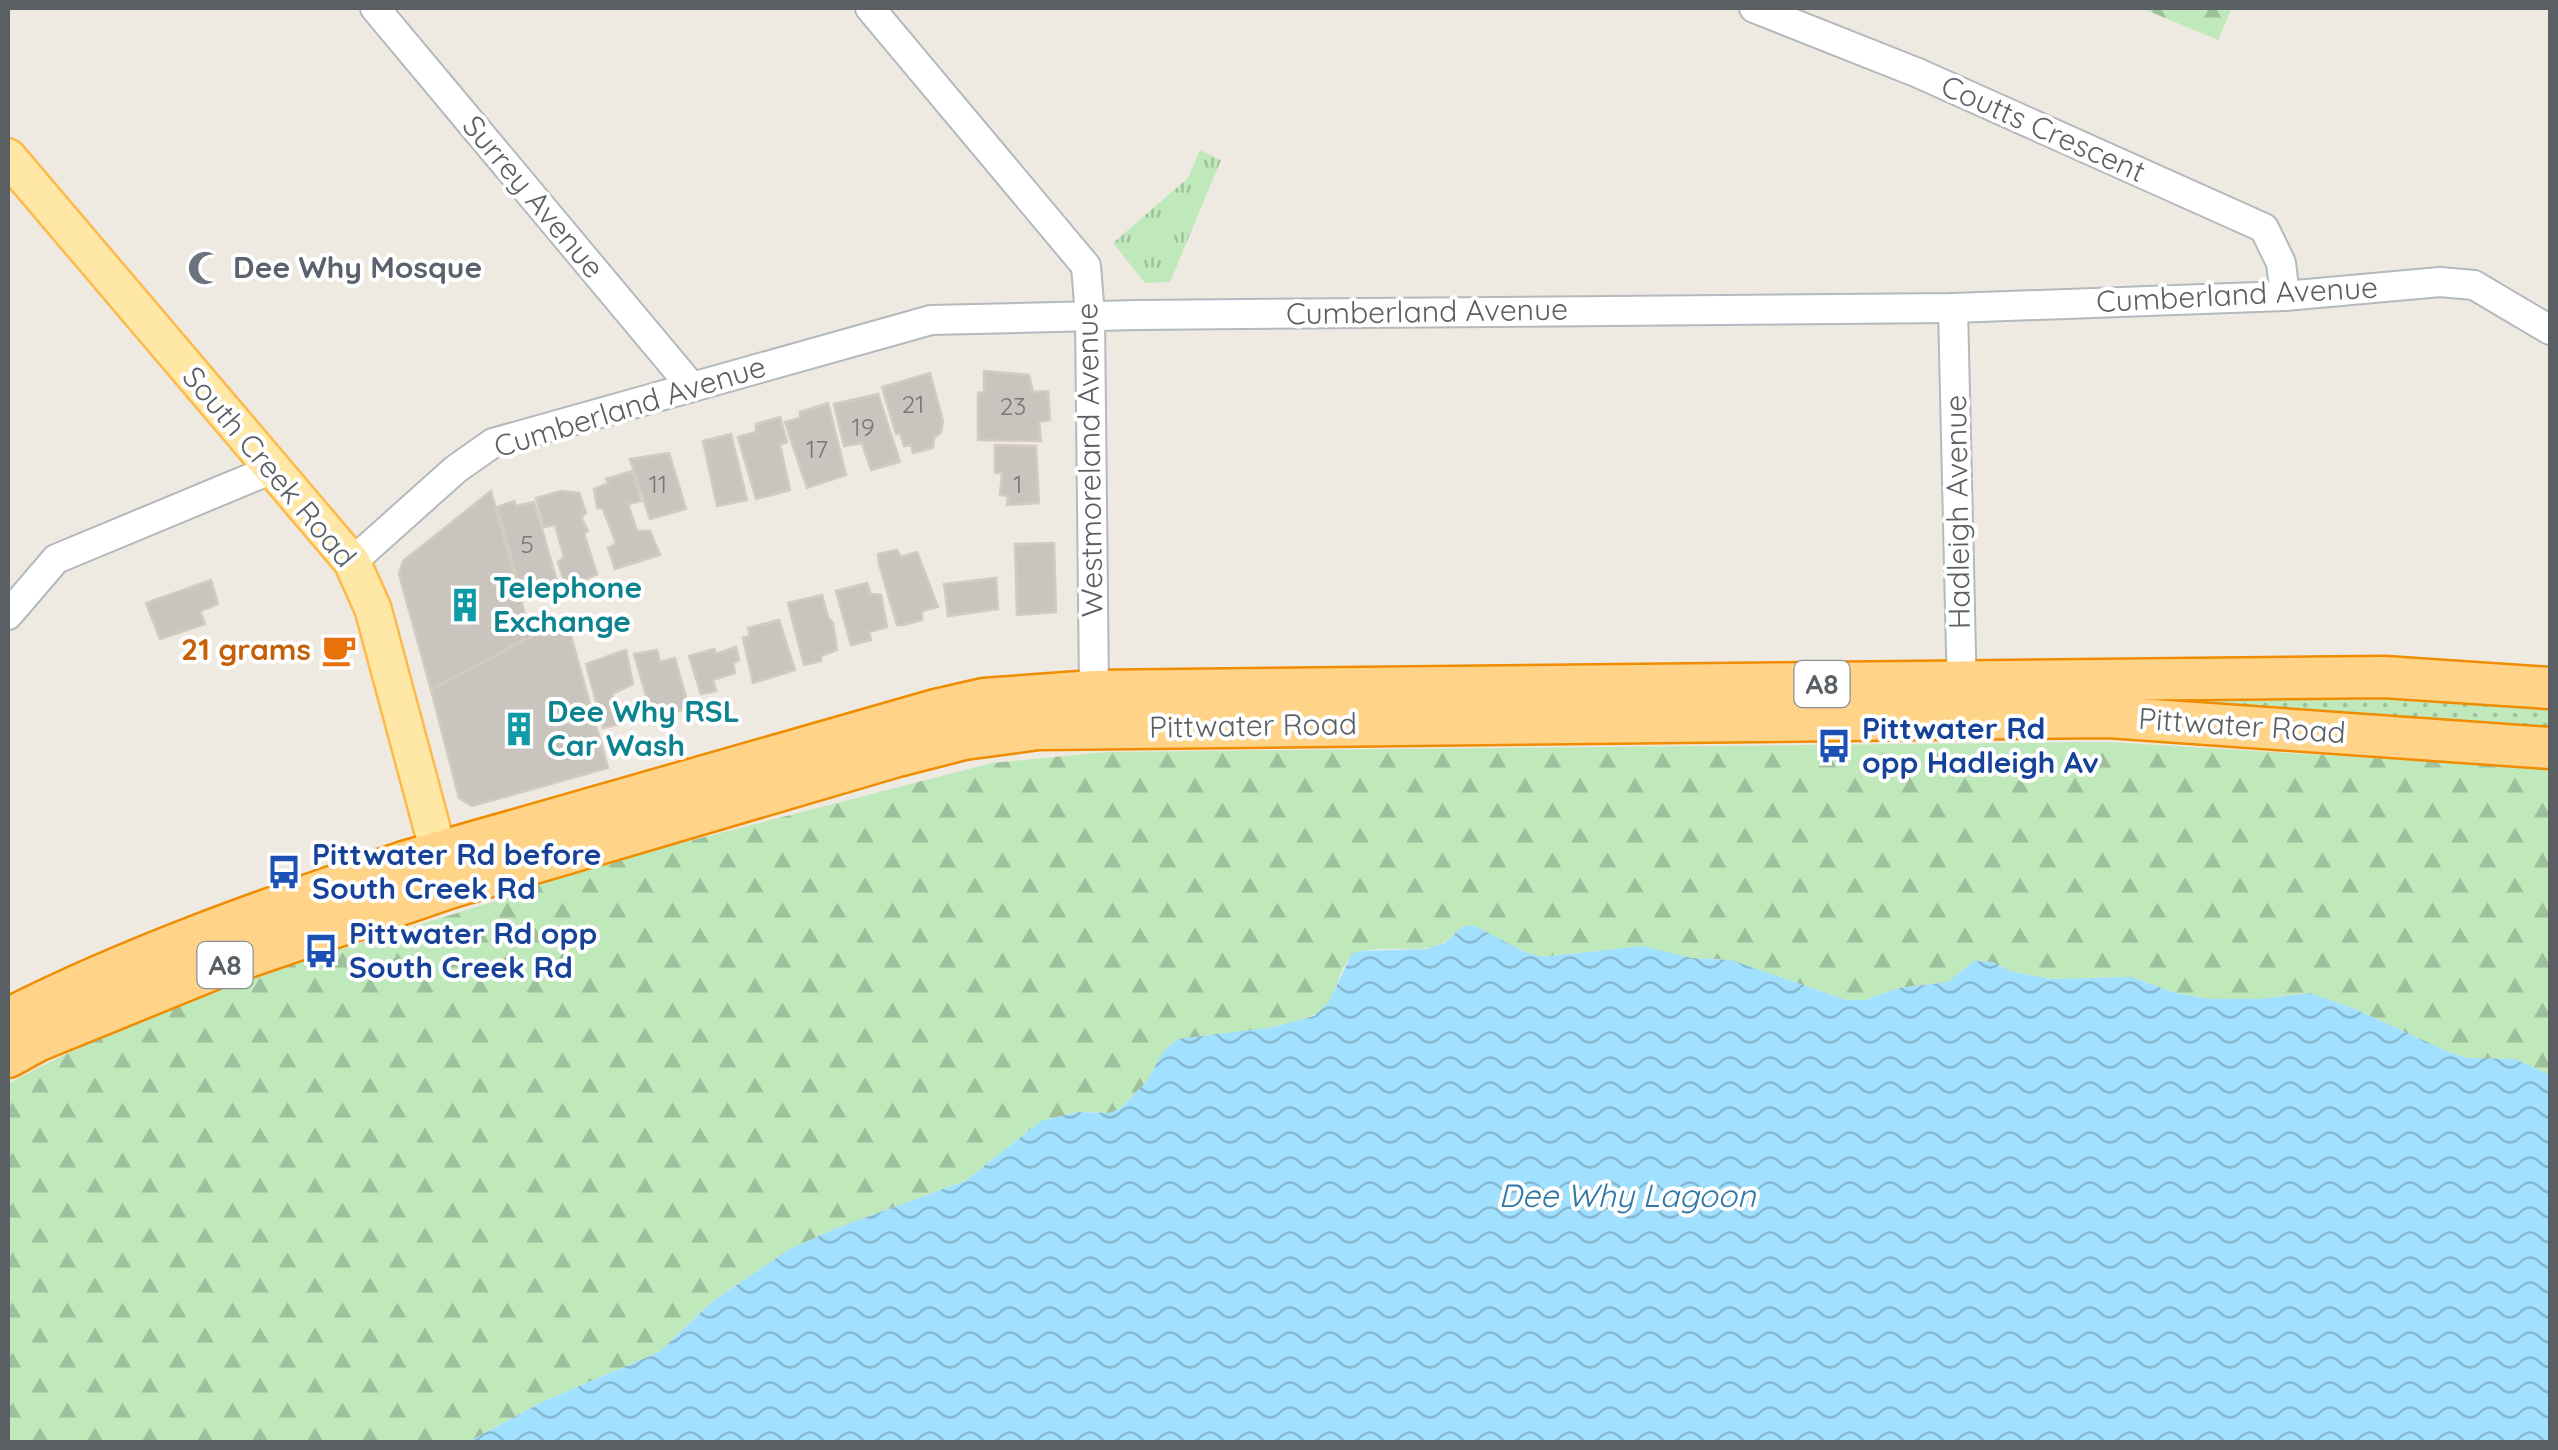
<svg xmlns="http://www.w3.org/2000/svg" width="2558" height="1450" viewBox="0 0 2558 1450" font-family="Quicksand,sans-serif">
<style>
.grass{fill:url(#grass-dots)}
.forest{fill:url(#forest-firs)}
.park{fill:url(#park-tufts)}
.water{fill:url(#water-waves)}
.building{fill:#c9c5be;stroke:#d4cbbf;stroke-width:2.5}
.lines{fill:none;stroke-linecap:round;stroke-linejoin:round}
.minor-casing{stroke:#b4b9bd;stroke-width:32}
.major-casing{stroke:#feb94b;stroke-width:40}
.highway-casing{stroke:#f08c00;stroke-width:45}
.minor{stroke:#fff;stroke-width:28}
.major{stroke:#ffe7a6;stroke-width:35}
.highway{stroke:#ffd488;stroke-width:40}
.labels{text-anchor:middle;stroke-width:8;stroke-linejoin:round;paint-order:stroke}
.number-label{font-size:25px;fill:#76787a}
.shield{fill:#fff;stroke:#8c8f92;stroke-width:2.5}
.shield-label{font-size:28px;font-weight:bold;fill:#5a5f64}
.street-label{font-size:30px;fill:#5a5f64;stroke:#fff}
.worship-label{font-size:30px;font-weight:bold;fill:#5b616d;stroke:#fff;text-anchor:start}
.culture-label{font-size:30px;font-weight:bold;fill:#0d838f;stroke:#fff;text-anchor:start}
.food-label{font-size:30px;font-weight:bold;fill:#c56008;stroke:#fff;text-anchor:end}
.transit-label{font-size:30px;font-weight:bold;fill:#164399;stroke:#fff;text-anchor:start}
.water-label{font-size:32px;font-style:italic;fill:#3077a7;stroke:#fff}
</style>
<defs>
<pattern id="grass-dots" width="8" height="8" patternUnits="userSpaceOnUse" patternTransform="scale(2.5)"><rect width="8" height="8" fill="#c0e9bb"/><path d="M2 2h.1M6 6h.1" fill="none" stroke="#9fc09c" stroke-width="1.8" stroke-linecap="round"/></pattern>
<pattern id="forest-firs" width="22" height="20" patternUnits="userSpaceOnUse" patternTransform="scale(2.5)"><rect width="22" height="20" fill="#c0e9bb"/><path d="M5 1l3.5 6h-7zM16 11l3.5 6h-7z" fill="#9fc09c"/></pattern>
<pattern id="park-tufts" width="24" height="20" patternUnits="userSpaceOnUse" patternTransform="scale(2.5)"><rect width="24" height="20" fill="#c0e9bb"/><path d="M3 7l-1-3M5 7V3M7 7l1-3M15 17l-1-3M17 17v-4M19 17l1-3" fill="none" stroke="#9fc09c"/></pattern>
<pattern id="water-waves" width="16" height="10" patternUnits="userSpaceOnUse" patternTransform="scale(2.5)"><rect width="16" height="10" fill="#a1e0ff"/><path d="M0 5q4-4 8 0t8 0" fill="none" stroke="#86b9d2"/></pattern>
</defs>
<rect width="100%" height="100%" fill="#eeeae1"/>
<path class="grass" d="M2340 693 2550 705V731L2058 696Z"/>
<g class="forest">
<path d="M2141 8H2232L2218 40Z"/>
<path d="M2110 742 2550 769V1075L2515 1059 2468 1058 2451 1053 2355 1009 2310 993 2261 999H2209L2175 993 2132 977 2051 979 2013 972 1992 962 1974 961 1948 982 1899 988 1865 1000H1846L1731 960 1691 958 1643 946 1541 957 1523 951 1475 926H1464C1455 932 1449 941 1439 945 1415 954 1375 943 1356 954 1339 963 1338 991 1326 1006 1309 1028 1209 1036 1178 1039L1146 1082 1120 1109 1110 1113 1078 1112 1041 1121 965 1181 837 1228 790 1249 713 1301 659 1352 542 1402 468 1442H8V1084C164 998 351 947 521 893L541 879 992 763 1106 752Z"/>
</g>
<path class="park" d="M1200 150 1221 160 1170 282 1145 283 1113 243 1188 178Z"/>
<path class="water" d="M1463 926H1475L1523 951 1541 957 1643 946 1691 958 1731 960 1846 1000H1865L1899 988 1948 982 1974 961 1992 962 2013 972 2051 979 2132 977 2175 993 2209 999H2261L2310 993 2355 1009 2451 1053 2468 1058 2515 1059 2550 1075V1442H468L542 1402 659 1352 713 1301 790 1249 837 1228 965 1181 1041 1121 1078 1112 1110 1113 1120 1109 1146 1082 1164 1051 1178 1039 1274 1027 1314 1016 1328 1003 1352 954 1359 951 1426 949 1445 943Z"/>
<g class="building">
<path d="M984 371 1029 375 1033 392 1048 391 1050 420 1039 422 1041 441 978 440V393L984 392Z"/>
<path d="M930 373 943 421 941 432 934 438 933 448 913 453 911 445 904 446 900 433 896 434 882 387Z"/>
<path d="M878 394 900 462 871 470 862 443 844 446 834 404Z"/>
<path d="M828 403 846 475 807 488 785 422 800 418V412Z"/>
<path d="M780 417 787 442 780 445 790 490 756 499 738 437 756 432V424Z"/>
<path d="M731 434 747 500 717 506 703 441Z"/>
<path d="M995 445 1036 446 1039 503 1007 505 1008 496 1000 495 1002 473H995Z"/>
<path d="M669 453 686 509 650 519 630 459Z"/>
<path d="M632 471 641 501 628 504 637 531H650L660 555 615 569 608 548 616 543 603 509 597 508 594 489 609 483 606 479Z"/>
<path d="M491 491 531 636 431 690 399 574 403 561Z"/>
<path d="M561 491 579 493 586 513 581 517 588 531 584 534 597 574 586 579 588 592 569 597 558 562 564 557 555 525 544 527 536 498Z"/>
<path d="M514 501 516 506 534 502 557 581 521 593 497 507Z"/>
<path d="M1054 543 1056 612 1017 615 1015 544Z"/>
<path d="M897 550 901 557 917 552 938 607 922 611V620L903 625H897L879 564 878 554Z"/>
<path d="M996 578 998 609 948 616 944 584Z"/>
<path d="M211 580 218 604 200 611 205 624 160 639 146 603Z"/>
<path d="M867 583 871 594 881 595 887 627 869 632 871 640 851 645 836 591Z"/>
<path d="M822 595 828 617 833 623 837 650 821 656V661L804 665 788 603Z"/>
<path d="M566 618 608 768 472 806 459 798 431 690Z"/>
<path d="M779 620 795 670 753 683 743 638 750 636 748 628Z"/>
<path d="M736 647 739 660 733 663 735 673 713 680 716 691 701 694 689 656 714 649 716 654Z"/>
<path d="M626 650 633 684 612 694 621 724 603 728 586 664Z"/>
<path d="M657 650 660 662 675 658 689 708 653 719 634 654Z"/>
</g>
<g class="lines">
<g class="minor-casing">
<g id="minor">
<path d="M375 8 691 386"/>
<path d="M870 8 1086 266 1090 316 1094 691"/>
<path d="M1754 8 1918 73 2264 228 2281 263 2285 296"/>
<path d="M1953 308 1962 695"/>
<path d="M352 562 456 469 493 443 931 320 1138 315 1953 308 2285 296 2440 282 2474 285 2550 330"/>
<path d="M8 615 56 559 275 468"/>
</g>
</g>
<g class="major-casing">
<path id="major" d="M8 157 352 562 373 609 446 880"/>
</g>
<g class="highway-casing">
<g id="highway">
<path d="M8 1019C134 955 270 908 404 862L936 710 984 699 1094 691 2384 677 2550 688"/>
<path d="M8 1057 37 1041 216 968 449 888 894 757 964 739 1038 729 2109 717 2550 748"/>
</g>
</g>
<use href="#minor" class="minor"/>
<use href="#major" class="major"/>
<use href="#highway" class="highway"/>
</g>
<defs>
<g id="mosque-bare" transform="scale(2.7)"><path d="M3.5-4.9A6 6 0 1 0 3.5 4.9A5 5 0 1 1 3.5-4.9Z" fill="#6b7280" stroke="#fff" stroke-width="2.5" paint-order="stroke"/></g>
<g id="building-bare" transform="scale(2.7)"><path d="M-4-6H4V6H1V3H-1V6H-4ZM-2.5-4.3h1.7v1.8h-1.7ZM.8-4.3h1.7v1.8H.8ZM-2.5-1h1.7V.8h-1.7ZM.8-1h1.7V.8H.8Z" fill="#0f9aa8" stroke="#fff" stroke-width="2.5" paint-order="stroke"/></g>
<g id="cafe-bare" transform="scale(2.7)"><path d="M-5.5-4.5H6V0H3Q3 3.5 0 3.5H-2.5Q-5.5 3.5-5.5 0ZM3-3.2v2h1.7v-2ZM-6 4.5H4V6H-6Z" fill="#e8710a" stroke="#fff" stroke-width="2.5" paint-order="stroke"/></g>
<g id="bus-bare" transform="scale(2.7)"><path d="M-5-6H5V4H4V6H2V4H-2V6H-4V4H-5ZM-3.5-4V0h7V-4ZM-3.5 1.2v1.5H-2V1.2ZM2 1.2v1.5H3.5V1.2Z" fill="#1a4fb4" stroke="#fff" stroke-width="2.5" paint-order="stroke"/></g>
</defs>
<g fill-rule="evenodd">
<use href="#mosque-bare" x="205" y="268"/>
<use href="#building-bare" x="465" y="605"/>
<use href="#cafe-bare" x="339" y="650"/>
<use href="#building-bare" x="519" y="729"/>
<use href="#bus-bare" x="1834" y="746"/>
<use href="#bus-bare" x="284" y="872"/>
<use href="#bus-bare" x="321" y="951"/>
</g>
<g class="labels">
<g class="number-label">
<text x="913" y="413">21</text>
<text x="1013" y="415">23</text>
<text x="863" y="436">19</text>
<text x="817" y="458">17</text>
<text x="658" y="493">11</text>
<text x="1018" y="493">1</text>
<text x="527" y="553">5</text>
</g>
<g class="shield">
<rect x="1794.5" y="661" width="55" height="46" rx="8"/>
<rect x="197.5" y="942" width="55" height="46" rx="8"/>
</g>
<g class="shield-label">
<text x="1822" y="694">A8</text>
<text x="225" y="975">A8</text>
</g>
<g class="street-label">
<text transform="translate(2043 129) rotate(24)" y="10">Coutts Crescent</text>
<text transform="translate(533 197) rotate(50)" y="10">Surrey Avenue</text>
<text transform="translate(2237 295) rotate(-3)" y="10">Cumberland Avenue</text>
<text transform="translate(1427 312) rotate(-1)" y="10">Cumberland Avenue</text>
<text transform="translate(630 407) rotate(-17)" y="10">Cumberland Avenue</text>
<text transform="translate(1090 460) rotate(-91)" y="10">Westmoreland Avenue</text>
<text transform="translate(269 467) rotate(50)" y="10">South Creek Road</text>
<text transform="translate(1958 512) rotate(-91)" y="10">Hadleigh Avenue</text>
<text transform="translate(1253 726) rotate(-1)" y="10">Pittwater Road</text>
<text transform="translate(2242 726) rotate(4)" y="10">Pittwater Road</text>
</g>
<g class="worship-label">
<text x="233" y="278">Dee Why Mosque</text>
</g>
<g class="culture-label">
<text x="493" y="598">Telephone<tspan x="493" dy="34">Exchange</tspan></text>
<text x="547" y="722">Dee Why RSL<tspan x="547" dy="34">Car Wash</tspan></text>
</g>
<g class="food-label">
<text x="311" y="660">21 grams</text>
</g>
<g class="transit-label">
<text x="1862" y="739">Pittwater Rd<tspan x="1862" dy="34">opp Hadleigh Av</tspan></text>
<text x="312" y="865">Pittwater Rd before<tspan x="312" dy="34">South Creek Rd</tspan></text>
<text x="349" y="944">Pittwater Rd opp<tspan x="349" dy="34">South Creek Rd</tspan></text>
</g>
<g class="water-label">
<text x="1627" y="1207">Dee Why Lagoon</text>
</g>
</g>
<rect width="2558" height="1450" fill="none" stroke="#5a5f64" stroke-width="20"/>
</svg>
